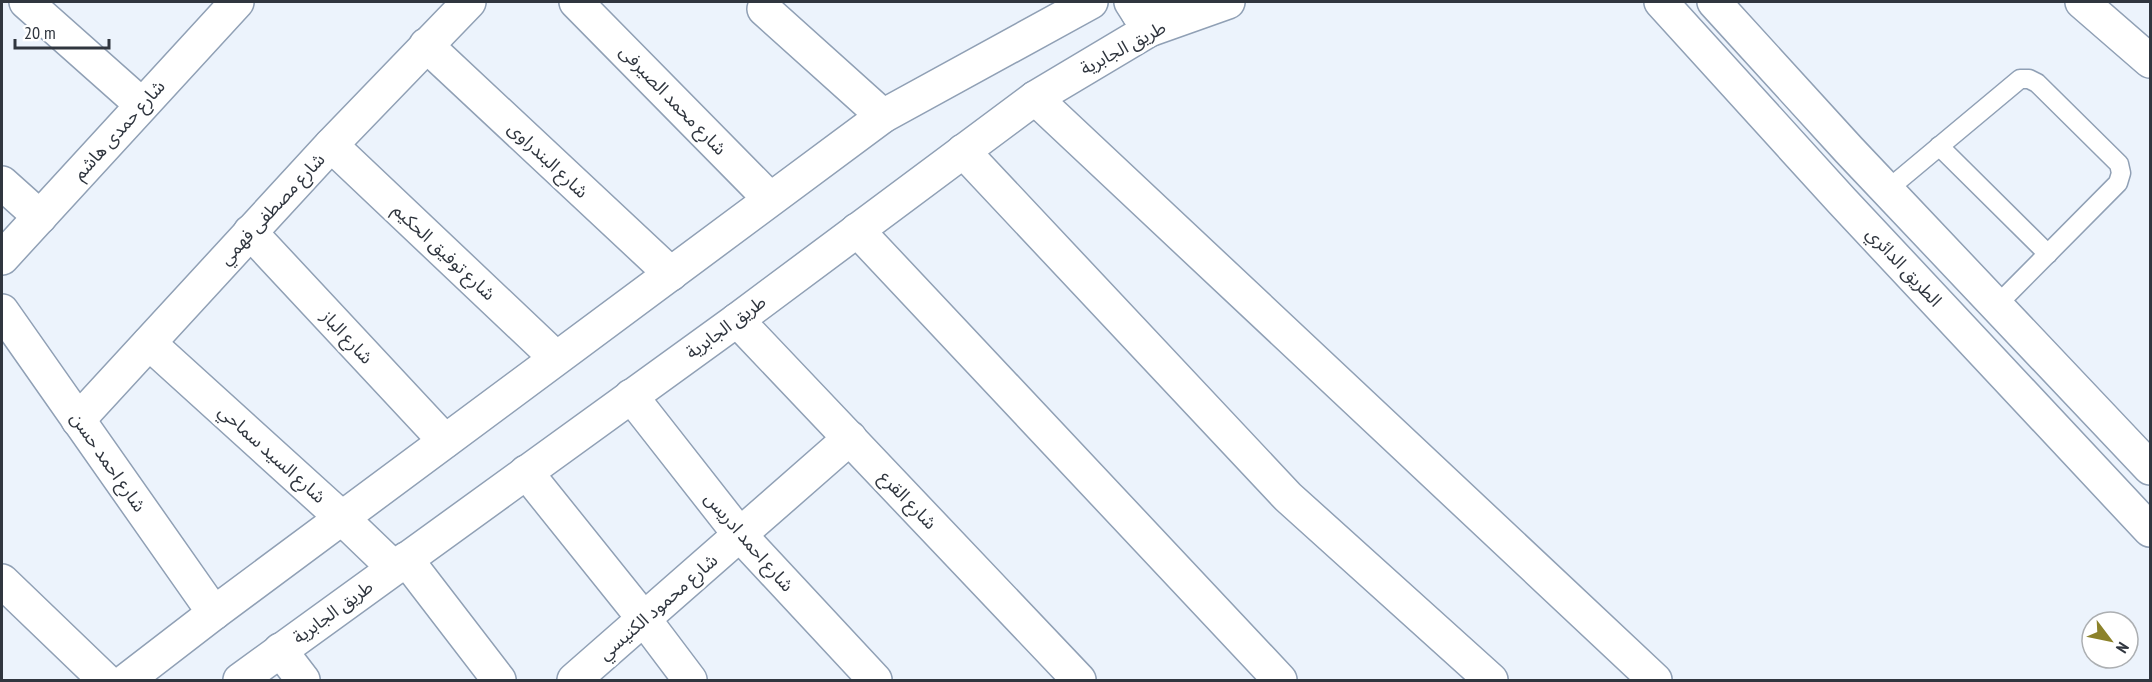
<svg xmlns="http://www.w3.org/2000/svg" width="2152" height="682" viewBox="0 0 2152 682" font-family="'PT Sans Narrow','Noto Sans Arabic',sans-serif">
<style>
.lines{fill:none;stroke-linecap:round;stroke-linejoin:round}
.lane-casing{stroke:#90a0b5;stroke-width:21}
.street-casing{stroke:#90a0b5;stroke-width:36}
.secondary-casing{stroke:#90a0b5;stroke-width:36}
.highway-casing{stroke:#90a0b5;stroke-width:36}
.lane{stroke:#fff;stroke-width:18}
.street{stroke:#fff;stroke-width:33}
.secondary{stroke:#fff;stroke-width:33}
.highway{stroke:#fff;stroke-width:33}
.labels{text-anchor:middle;stroke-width:6;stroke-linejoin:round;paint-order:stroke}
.street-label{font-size:18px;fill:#30363f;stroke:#fff}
</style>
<rect width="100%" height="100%" fill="#ecf3fc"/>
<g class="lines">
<g class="lane-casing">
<g id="lane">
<path d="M1939 146 2048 254"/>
<path d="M1887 190 2020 79H2029L2037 83 2119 164 2121 173 2118 183 1997 305"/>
</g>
</g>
<g class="street-casing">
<g id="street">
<path d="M26 2 142 105"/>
<path d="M576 2 770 199"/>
<path d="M2082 2 2150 61"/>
<path d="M764 9 883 116"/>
<path d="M1138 13 1161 2"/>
<path d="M426 45 671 274"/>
<path d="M1035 98 1655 680"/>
<path d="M331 145 556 358"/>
<path d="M963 151 1288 497 1491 680"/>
<path d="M2 183 40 217"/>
<path d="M857 230 1280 680"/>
<path d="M250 232 445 441"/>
<path d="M2 258 237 2"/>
<path d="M2 311 214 613"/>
<path d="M737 320 1079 680"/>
<path d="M149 343 342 518 394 568"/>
<path d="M631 396 740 535 875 680"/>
<path d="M78 420 331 145 469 2"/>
<path d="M526 472 644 619 690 680"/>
<path d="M406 559 499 680"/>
<path d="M2 581 105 680"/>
<path d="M280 650 303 680"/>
<path d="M574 680 850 438"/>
</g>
</g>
<g class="secondary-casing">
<g id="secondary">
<path d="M1131 2 1149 30"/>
<path d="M127 680 214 613 883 116 1091 2"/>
<path d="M240 680 737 320 1035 98 1149 30 1228 2"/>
</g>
</g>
<g class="highway-casing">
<g id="highway">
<path d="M1661 2 1842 201 2150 530"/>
<path d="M1714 2 1849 150 2150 468"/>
</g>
</g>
<use href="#lane" class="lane"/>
<use href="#street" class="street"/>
<use href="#secondary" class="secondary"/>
<use href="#highway" class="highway"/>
</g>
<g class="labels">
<g class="street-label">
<text transform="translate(1123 48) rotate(-28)" y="6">طريق الجابرية</text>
<text transform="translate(673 100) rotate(46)" y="6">شارع محمد الصيرفى</text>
<text transform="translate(119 130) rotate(-48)" y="6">شارع حمدى هاشم</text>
<text transform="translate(548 160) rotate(43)" y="6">شارع البندراوى</text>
<text transform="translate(272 209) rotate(-47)" y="6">شارع مصطفى فهمي</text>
<text transform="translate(444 252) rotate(43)" y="6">شارع توفيق الحكيم</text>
<text transform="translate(1904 267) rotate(47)" y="6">الطريق الدائري</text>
<text transform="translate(726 327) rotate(-36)" y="6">طريق الجابرية</text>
<text transform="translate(347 337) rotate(47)" y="6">شارع الباز</text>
<text transform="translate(272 454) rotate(42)" y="6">شارع السيد سماحي</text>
<text transform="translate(108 462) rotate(55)" y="6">شارع احمد حسن</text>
<text transform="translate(908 500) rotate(46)" y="6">شارع القرع</text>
<text transform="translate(749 542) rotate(49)" y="6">شارع احمد ادريس</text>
<text transform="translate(658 607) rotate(-41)" y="6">شارع محمود الكنيسي</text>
<text transform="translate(333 612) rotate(-36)" y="6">طريق الجابرية</text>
</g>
</g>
<rect width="2152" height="682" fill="none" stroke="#30363f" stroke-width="6"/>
<g transform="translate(2110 640) rotate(122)"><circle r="28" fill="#ffffff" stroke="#acafb2" stroke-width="1.5"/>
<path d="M0-4.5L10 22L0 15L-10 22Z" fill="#8c822a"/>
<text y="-9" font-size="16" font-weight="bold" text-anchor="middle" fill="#30363f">N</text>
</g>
<path d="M15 39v9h94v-9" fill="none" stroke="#30363f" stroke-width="3"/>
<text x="24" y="39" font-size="18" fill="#30363f" stroke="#ffffff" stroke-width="4.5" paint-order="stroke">20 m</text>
</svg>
